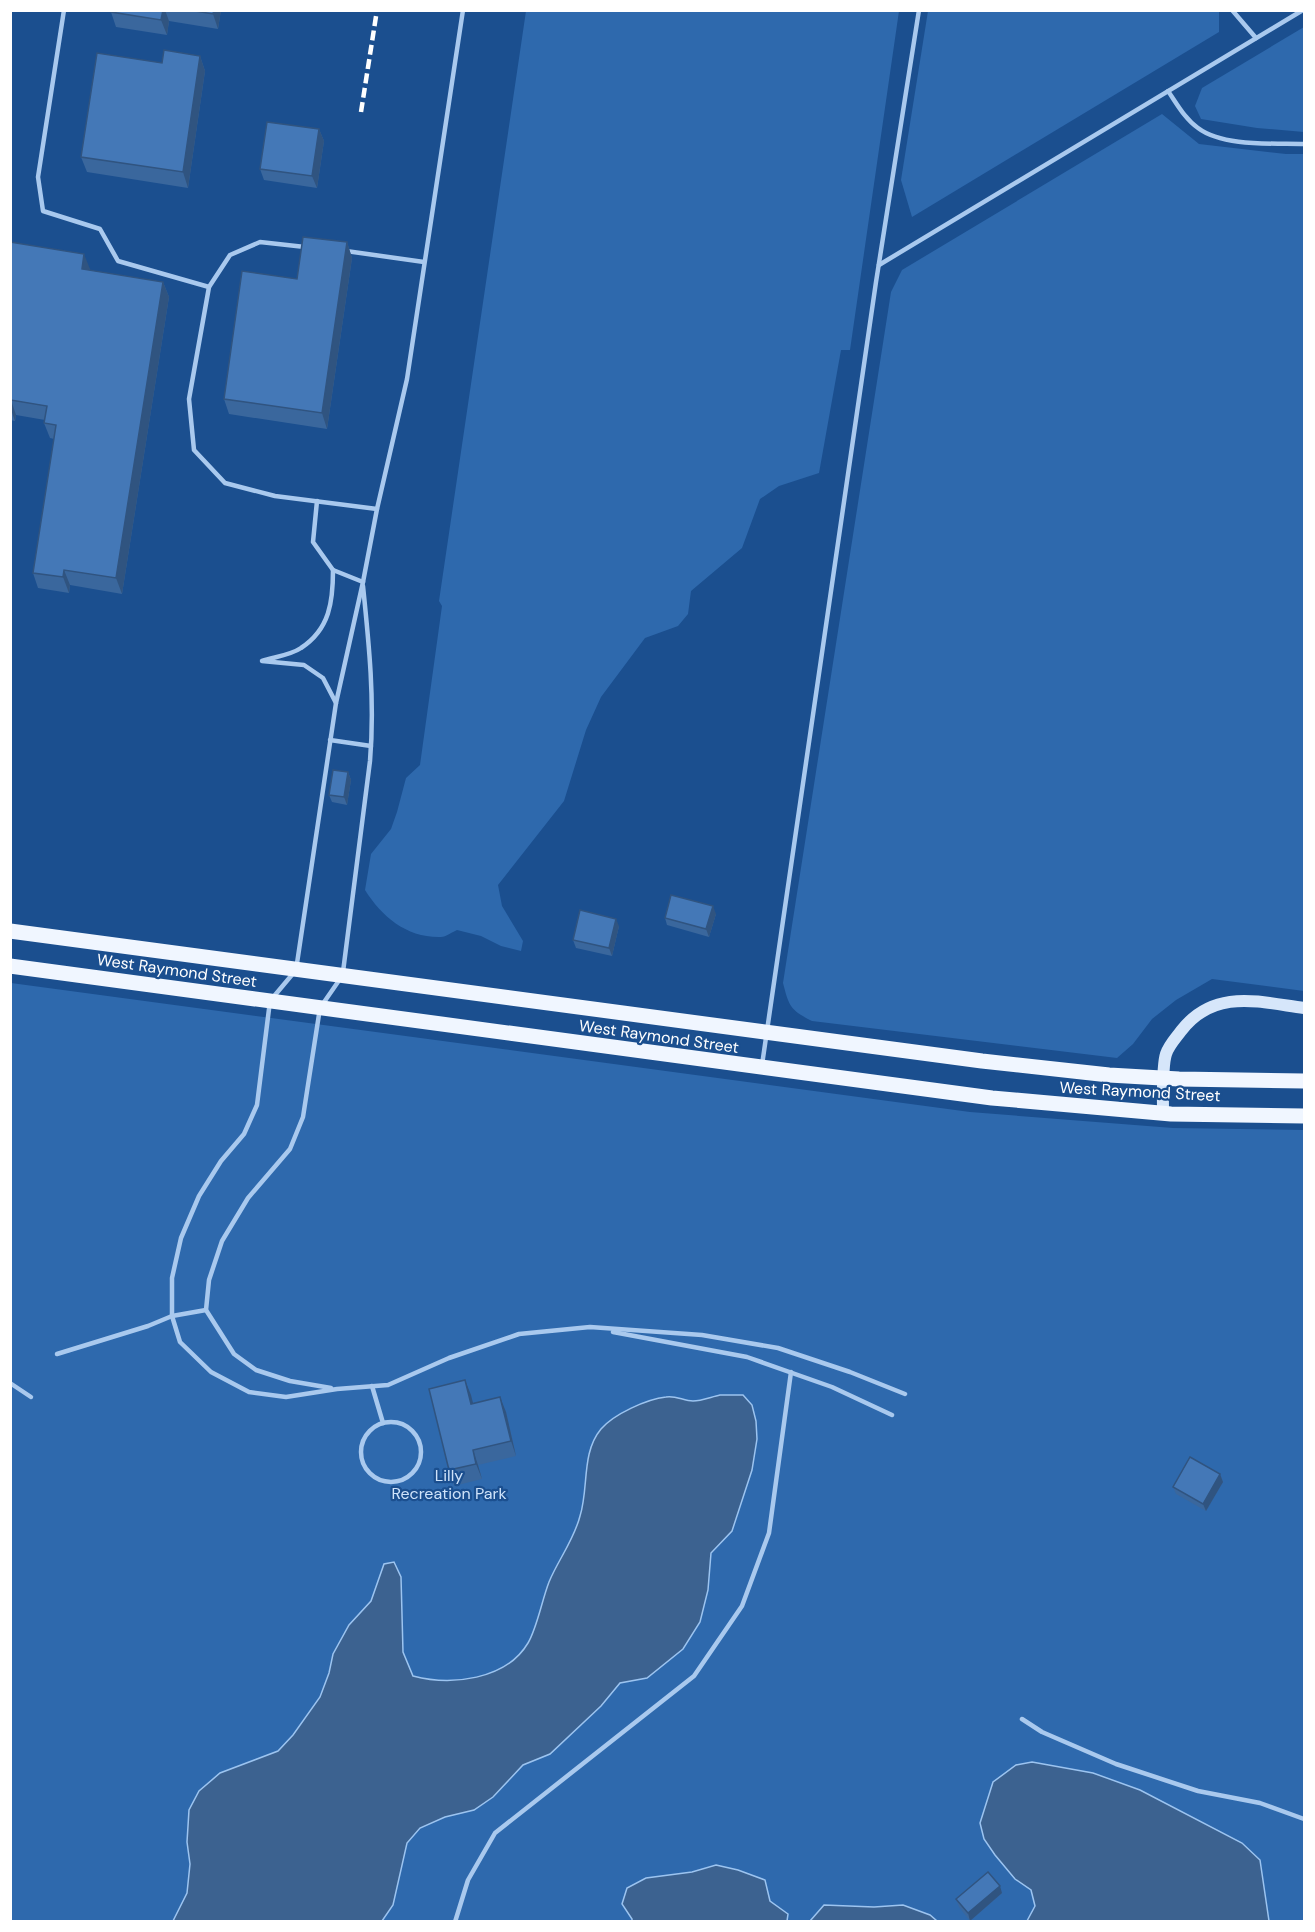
<svg xmlns="http://www.w3.org/2000/svg" width="1315" height="1932" viewBox="0 0 1315 1932" font-family="'DM Sans',sans-serif">
<style>
.green{fill:#2e69ad}
.water{fill:#3c6290;stroke:#9cc4f0;stroke-width:1.5}
.lines{fill:none;stroke-linecap:round;stroke-linejoin:round}
.lane{stroke:#a9c9ee;stroke-width:4.5}
.secondary{stroke:#d6e6fa;stroke-width:12}
.primary{stroke:#f0f6ff;stroke-width:15}
.rail{stroke:#fff;stroke-width:4.5;stroke-dasharray:10 4.5;stroke-linecap:butt}
.wall{fill:#3a679d}
.shaded-wall{fill:#305480}
.building{fill:#4478b7;stroke:#305480;stroke-width:1.5}
.labels{text-anchor:middle;stroke-width:4.5;stroke-linejoin:round;paint-order:stroke}
.street-label{font-size:16px;fill:#fff;stroke:#1b4f8f}
.park-label{font-size:16px;fill:#cfe3fa;stroke:#1b4f8f}
</style>
<rect width="100%" height="100%" fill="#1b4f8f"/>
<g class="green">
<path d="M526 11H899L850 350H841L819 473 779 486 760 499 742 548 691 591 688 614 678 626 645 638 601 697 586 730 564 801 498 885 502 906 523 941 521 951 501 946 481 936 457 930C452 932 446 937 441 937 407 938 382 917 365 890L371 854 391 829 397 812 406 778 420 765 442 606 439 601Z"/>
<path d="M928 11H1219V32L912 217 901 180Z"/>
<path d="M1304 27V132L1257 128 1201 119 1195 106 1202 88Z"/>
<path d="M1162 114 1199 144 1286 154H1304V991L1212 979 1176 1000 1152 1019 1133 1044 1117 1058 812 1021C790 1010 789 1006 783 983L891 292 902 270Z"/>
<path d="M11 983 970 1112 1173 1128 1304 1130V1921L11 1922Z"/>
</g>
<g class="water">
<path d="M720 1395H743L752 1405 756 1421 757 1439 752 1470 732 1531 711 1553 708 1590 700 1622 683 1649 647 1678 620 1683 601 1706 550 1754 523 1765 493 1797 474 1810 445 1817 420 1828 407 1843 393 1905 382 1921H173L187 1893 190 1864 187 1842 189 1810 199 1791 220 1773 278 1751 293 1735 320 1697 329 1673 333 1654 349 1625 371 1601 384 1564 394 1562 401 1577 403 1652 413 1676C451 1686 506 1680 528 1643 537 1628 542 1600 549 1582 558 1560 574 1540 580 1516 589 1488 581 1453 601 1429 614 1414 647 1399 666 1397 675 1395 684 1401 693 1401 701 1401 711 1397 720 1395Z"/>
<path d="M1032 1762 1093 1773 1140 1790 1242 1843 1260 1860 1269 1921H1027L1035 1906 1031 1890 1015 1879 995 1855 984 1839 980 1823 993 1782 1016 1765Z"/>
<path d="M716 1865 738 1870 765 1880 770 1901 788 1914 787 1921H632V1919L622 1904 627 1888 646 1878 692 1872Z"/>
<path d="M824 1905 874 1907 903 1905 930 1915 937 1921H810Z"/>
</g>
<g class="lines">
<g class="lane">
<path d="M64 10 38 177 43 211 100 229 118 261 209 287"/>
<path d="M463 10 407 379 377 509 363 582 336 703 296 970 270 1001 257 1105 244 1134 221 1161 199 1196 181 1238 172 1278V1316L180 1342 211 1372 249 1392 286 1397 337 1389 388 1385 449 1358 519 1334 590 1327 702 1335 778 1348 850 1372 905 1394"/>
<path d="M1232 10 1256 38"/>
<path d="M1168 91C1177 104 1185 119 1198 128 1223 147 1274 143 1304 144"/>
<path d="M305 247 260 242 230 255 209 287 189 399 194 450 225 483 275 496 377 509"/>
<path d="M346 251 424 262"/>
<path d="M879 265 1303 10"/>
<path d="M317 501 313 542 333 570 363 582"/>
<path d="M333 570C333 601 330 629 301 648 291 655 274 657 262 661L304 665 323 678 336 703"/>
<path d="M330 740 371 746"/>
<path d="M343 972 370 761C375 702 369 644 363 586"/>
<path d="M762 1065 876 282 919 10"/>
<path d="M613 1332 747 1357 832 1387 892 1415"/>
<path d="M57 1354 148 1326 172 1316 206 1310"/>
<path d="M10 1383 31 1397"/>
<path d="M372 1386 383 1423"/>
<path d="M331 1388 290 1381 256 1370 234 1354 206 1310 209 1280 222 1241 248 1198 290 1149 303 1117 320 1008 340 979"/>
<circle cx="391" cy="1452" r="30"/>
<path d="M1022 1719 1042 1732 1116 1764 1198 1791 1260 1803 1304 1819"/>
<path d="M455 1922 468 1880 495 1833 694 1676 742 1606 769 1533 791 1372"/>
</g>
<path class="secondary" d="M1163 1113C1163 1098 1162 1066 1166 1054 1169 1045 1176 1038 1181 1031 1214 988 1259 1002 1304 1008"/>
<g class="primary">
<path d="M10 931 982 1061 1109 1075 1179 1079 1304 1081"/>
<path d="M10 966 992 1098 1171 1114 1304 1116"/>
</g>
<path class="rail" d="M361 112 377 10"/>
</g>
<g class="wall">
<path d="M111 10H221L218 29 169 21 167 35 116 27 111 12Z"/>
<path d="M200 56 205 71 188 188 87 172 81 157 162 63Z"/>
<path d="M319 129 324 141 317 188 264 180 260 169Z"/>
<path d="M10 242 90 269 89 271 163 282 169 297 122 594 70 585 69 593 38 588 33 573 54 439 50 438 44 423 45 420 16 415 15 421 10 420Z"/>
<path d="M347 242 352 258 327 429 229 414 224 399 297 279Z"/>
<path d="M348 772 351 780 347 805 332 802 329 795Z"/>
<path d="M716 914 709 937 667 925 665 918Z"/>
<path d="M619 926 612 956 576 948 573 940Z"/>
<path d="M465 1380 473 1404 500 1397 506 1412 516 1456 478 1465 482 1479 454 1486 449 1470Z"/>
<path d="M1220 1474 1223 1482 1206 1511 1176 1494 1173 1487Z"/>
<path d="M1002 1893 970 1921 959 1907 956 1899Z"/>
</g>
<g class="shaded-wall">
<path d="M163 10H165L169 21 167 35 161 20Z"/>
<path d="M214 10H221L218 29 213 14Z"/>
<path d="M200 56 205 71 188 188 183 172Z"/>
<path d="M319 129 324 141 317 188 312 176Z"/>
<path d="M347 242 352 258 327 429 322 413Z"/>
<path d="M84 254 90 269 87 285 82 269Z"/>
<path d="M163 282 169 297 122 594 116 578Z"/>
<path d="M11 400 16 415 15 421 10 407Z"/>
<path d="M64 570 70 585 69 593 63 577Z"/>
<path d="M348 772 351 780 347 805 344 797Z"/>
<path d="M713 906 716 914 709 937 706 929Z"/>
<path d="M616 919 619 926 612 956 609 948Z"/>
<path d="M465 1380 471 1395 477 1419 471 1404Z"/>
<path d="M500 1397 506 1412 516 1456 511 1441Z"/>
<path d="M473 1450 478 1465 482 1479 476 1464Z"/>
<path d="M1220 1474 1223 1482 1206 1511 1203 1504Z"/>
<path d="M1000 1886 1002 1893 970 1921 968 1913Z"/>
</g>
<g class="building">
<path d="M111 10H163L161 20 111 12Z"/>
<path d="M189 10H214L213 14Z"/>
<path d="M164 50 200 56 183 172 81 157 97 53 162 63Z"/>
<path d="M267 122 319 129 312 176 260 169Z"/>
<path d="M303 237 347 242 322 413 224 399 242 271 297 279Z"/>
<path d="M10 242 84 254 82 269 163 282 116 578 64 570 63 577 33 573 56 425 44 423 47 406 11 400 10 402Z"/>
<path d="M333 770 348 772 344 797 329 795Z"/>
<path d="M671 895 713 906 706 929 665 918Z"/>
<path d="M580 910 616 919 609 948 573 940Z"/>
<path d="M465 1380 471 1404 500 1397 511 1441 473 1450 476 1464 449 1470 429 1389Z"/>
<path d="M1190 1457 1220 1474 1203 1504 1173 1487Z"/>
<path d="M988 1872 1000 1886 968 1913 956 1899Z"/>
</g>
<g class="labels">
<g class="street-label">
<text transform="translate(177 970) rotate(8)" y="6">West Raymond Street</text>
<text transform="translate(659 1036) rotate(8)" y="6">West Raymond Street</text>
<text transform="translate(1140 1091) rotate(3)" y="6">West Raymond Street</text>
</g>
<g class="park-label">
<text x="449" y="1481">Lilly<tspan x="449" dy="18">Recreation Park</tspan></text>
</g>
</g>
<rect width="1315" height="1932" fill="none" stroke="#ffffff" stroke-width="24"/>
</svg>
